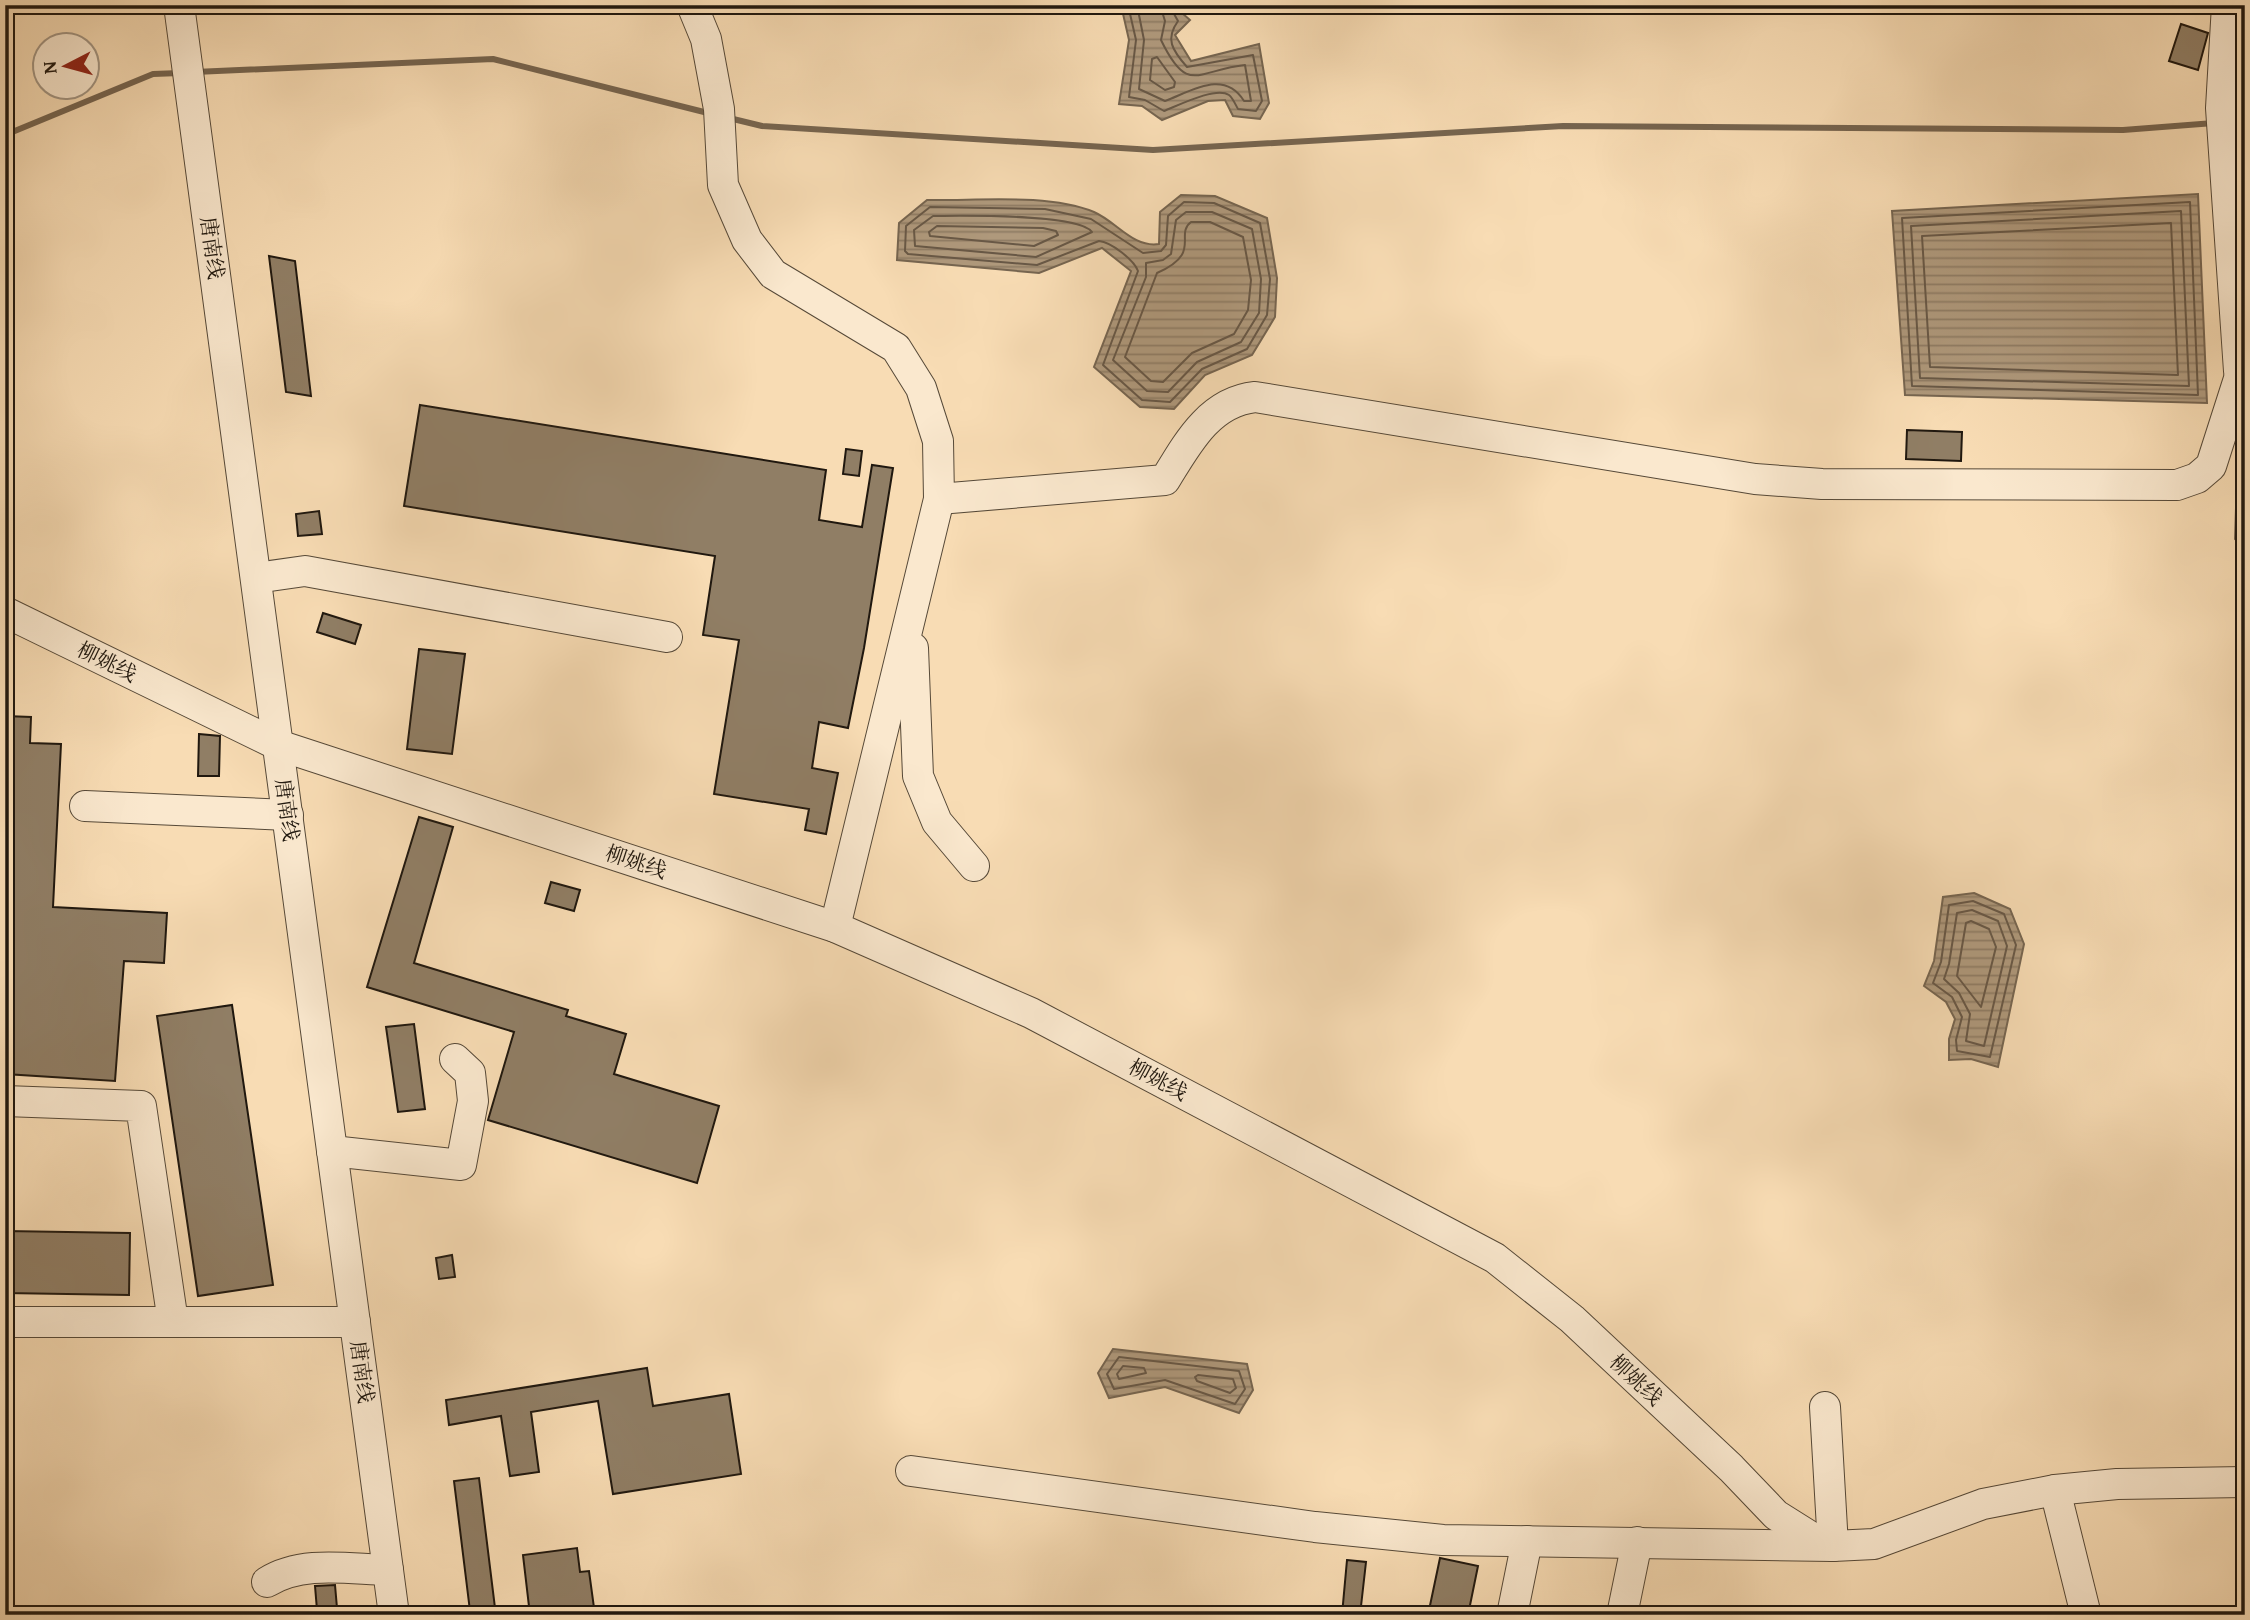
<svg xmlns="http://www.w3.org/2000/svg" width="2250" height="1620" viewBox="0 0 2250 1620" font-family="'Gentium Book Plus','Noto Serif SC',serif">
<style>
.water{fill:url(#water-rules);stroke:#766550;stroke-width:2}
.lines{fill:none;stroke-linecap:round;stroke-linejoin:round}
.shore{stroke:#685846;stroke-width:2}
.stream{stroke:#766550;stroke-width:6}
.building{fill:#907e65;stroke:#20180f;stroke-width:2}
.minor-casing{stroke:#564938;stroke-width:32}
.minor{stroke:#fae8ce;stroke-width:30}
.labels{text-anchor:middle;stroke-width:5;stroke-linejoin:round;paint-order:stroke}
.street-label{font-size:21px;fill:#20180f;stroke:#fae8ce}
</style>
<defs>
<pattern id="water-rules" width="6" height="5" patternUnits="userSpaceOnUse" patternTransform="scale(1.75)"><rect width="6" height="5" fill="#af997c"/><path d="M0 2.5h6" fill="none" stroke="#8e7c64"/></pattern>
</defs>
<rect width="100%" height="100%" fill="#f8dcb4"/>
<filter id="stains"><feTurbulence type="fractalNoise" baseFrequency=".00286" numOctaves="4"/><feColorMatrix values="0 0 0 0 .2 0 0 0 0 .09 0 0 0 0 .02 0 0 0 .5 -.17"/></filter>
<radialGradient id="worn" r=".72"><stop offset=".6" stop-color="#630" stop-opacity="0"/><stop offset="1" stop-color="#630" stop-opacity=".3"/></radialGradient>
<g class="water">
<path d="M1121 5H1173L1190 20 1175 35 1191 61 1259 44 1269 103 1260 119 1233 116 1225 100 1208 101 1162 120 1142 106 1119 104 1129 40Z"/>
<path d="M2198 194 2207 403 1905 395 1892 211Z"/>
<path d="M1181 195 1215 196 1267 218 1277 278 1275 317 1252 355 1205 375 1174 409 1140 407 1094 367 1131 271 1102 248 1039 273 897 260 899 223 927 200C977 201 1047 193 1094 212 1117 222 1133 248 1159 244L1160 212Z"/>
<path d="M2245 505V547L2235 539 2236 508Z"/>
<path d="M1974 893 2010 909 2024 944 1998 1067 1971 1059 1949 1060V1039L1955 1019 1946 1002 1924 986 1934 961 1943 897Z"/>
<path d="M1113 1349 1247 1364 1253 1390 1239 1413 1165 1387 1109 1398 1098 1373Z"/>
</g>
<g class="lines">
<g class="shore">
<path d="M1128 5 1136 40 1129 97 1145 100 1164 111C1177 106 1216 86 1229 95 1233 98 1236 106 1238 109L1256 111 1262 101 1253 55 1187 67C1172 50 1165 39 1178 21L1169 5"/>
<path d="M1137 5 1144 40 1139 89 1165 101C1192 91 1224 69 1244 101H1251L1245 65C1197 70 1188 96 1161 40L1165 21 1160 5"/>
<path d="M1157 57 1175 82 1174 87 1165 90 1150 80 1152 59Z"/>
<path d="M1184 202 1214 203 1260 223 1270 279 1267 315 1247 349 1202 369 1170 402 1142 400 1103 365 1138 271C1134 260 1111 242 1099 241L1037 265 908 254 905 251 906 226 930 207 1045 209 1091 219 1143 253 1161 251 1166 245 1168 216Z"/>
<path d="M2190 202 2198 395 1912 386 1902 218Z"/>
<path d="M2181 211 2189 386 1920 378 1911 226Z"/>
<path d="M1186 212H1212L1252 229 1261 279 1259 313 1241 342 1197 362 1168 392 1147 391 1113 360 1146 277V263L1163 260 1171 254 1176 220Z"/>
<path d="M933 216C960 216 1079 213 1092 232L1036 257 915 246 914 230Z"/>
<path d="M1191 222H1210L1243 237 1251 280 1248 310 1234 334 1192 353 1163 382 1151 381 1125 357 1157 273C1203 253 1174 235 1191 222Z"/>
<path d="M2171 223 2178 375 1930 367 1922 236Z"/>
<path d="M937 226 1043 228 1056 231 1058 235 1034 246 930 236 929 232Z"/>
<path d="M1973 901 2004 914 2016 945 1990 1057 1957 1051 1956 1040 1962 1017 1952 997 1933 983 1941 962 1949 905Z"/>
<path d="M1972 910 1998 921 2007 946 1984 1046 1966 1041 1970 1014 1959 993 1944 979 1949 964 1957 913Z"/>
<path d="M1971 921 1989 929 1996 947 1981 1007 1957 976 1966 923Z"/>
<path d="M1119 1357 1239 1371 1245 1389 1235 1404 1165 1380 1114 1389 1107 1374Z"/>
<path d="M1123 1366 1144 1368 1146 1373 1119 1379 1117 1374Z"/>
<path d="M1198 1375 1233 1379 1236 1388 1230 1393 1197 1381 1195 1377Z"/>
</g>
<g class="stream">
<path d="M195 72 493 59 712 114"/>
<path d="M729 118 762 126 1153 150 1563 126 2123 130 2214 123"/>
<path d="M2232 121 2245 120"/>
<path d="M5 135 153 74 180 73"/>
</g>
</g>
<g class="building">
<path d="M2181 24 2208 33 2198 70 2169 61Z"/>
<path d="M269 256 295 261 311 396 286 392Z"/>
<path d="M420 405 826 470 819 520 862 527 872 465 893 468 864 648 848 728 819 722 812 768 838 773 826 834 805 830 809 809 714 794 739 640 703 635 715 556 404 506Z"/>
<path d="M1907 430 1962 432 1961 461 1906 459Z"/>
<path d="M846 449 862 451 859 476 843 474Z"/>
<path d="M319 511 322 534 298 536 296 514Z"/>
<path d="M323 613 361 625 355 644 317 632Z"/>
<path d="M419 649 465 654 452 754 407 749Z"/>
<path d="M5 716 31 717 30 743 61 744 53 907 167 913 164 963 124 961 115 1081 5 1074Z"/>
<path d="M199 734 220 736 219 776H198Z"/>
<path d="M419 817 453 827 414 963 568 1010 566 1016 626 1034 614 1074 719 1106 697 1183 488 1120 514 1032 367 987Z"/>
<path d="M551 882 580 890 574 911 545 903Z"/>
<path d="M232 1005 273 1285 198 1296 157 1016Z"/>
<path d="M414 1024 425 1109 398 1112 386 1027Z"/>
<path d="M5 1231 130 1233 129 1295 5 1293Z"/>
<path d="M452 1255 455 1277 439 1279 436 1258Z"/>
<path d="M647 1368 653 1406 729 1394 741 1474 613 1494 598 1401 531 1412 539 1472 510 1476 501 1416 449 1425 446 1400Z"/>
<path d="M479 1478 495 1608 470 1611 454 1481Z"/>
<path d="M577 1548 580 1572 589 1571 595 1615H530L523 1555Z"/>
<path d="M1440 1558 1478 1566 1468 1615H1428Z"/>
<path d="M1347 1560 1366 1562 1360 1615H1342Z"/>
<path d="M335 1585 337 1608 317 1610 315 1586Z"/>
</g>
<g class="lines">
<g class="minor-casing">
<g id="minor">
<path d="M179 5 394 1615"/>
<path d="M692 5 706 39 719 109 723 185 747 240 773 274 896 348 921 388 938 441 939 499 835 927"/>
<path d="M2227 5 2221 108 2239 371"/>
<path d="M939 499 1165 480C1187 444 1209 402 1255 397L1755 479 1822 484 2177 485 2197 478 2211 466 2245 360"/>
<path d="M256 578 305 571 667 637"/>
<path d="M5 612 278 745 835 927 1031 1013 1495 1258 1572 1319 1731 1468 1776 1515 1811 1537 1833 1546 1874 1544 1983 1504 2055 1490 2117 1484 2245 1482"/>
<path d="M913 648 918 776 937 822 974 866"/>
<path d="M85 806 288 815"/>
<path d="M5 1101 141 1106 173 1322"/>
<path d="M332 1151 461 1165 473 1101 470 1073 455 1059"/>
<path d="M5 1322H355"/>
<path d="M911 1471 1315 1527 1443 1540 1833 1546 1825 1407"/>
<path d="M2055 1490 2086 1615"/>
<path d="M267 1582C302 1560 348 1569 388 1570"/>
<path d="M1512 1615 1527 1541"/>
<path d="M1622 1615 1637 1542"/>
</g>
</g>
<use href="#minor" class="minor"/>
</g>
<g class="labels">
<g class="street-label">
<text transform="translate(212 248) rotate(82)" y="7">唐南线</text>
<text transform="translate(107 662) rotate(26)" y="7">柳姚线</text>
<text transform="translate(287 810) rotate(82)" y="7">唐南线</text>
<text transform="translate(636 862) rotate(18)" y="7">柳姚线</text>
<text transform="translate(1158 1080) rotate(28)" y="7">柳姚线</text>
<text transform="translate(362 1372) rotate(82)" y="7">唐南线</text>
<text transform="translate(1636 1380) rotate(43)" y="7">柳姚线</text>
</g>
</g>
<rect width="2250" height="1620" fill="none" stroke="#f8dcb4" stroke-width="28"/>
<rect x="7" y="7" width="2236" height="1606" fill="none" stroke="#20180f" stroke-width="3.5"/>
<rect x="14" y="14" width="2222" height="1592" fill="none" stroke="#20180f" stroke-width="2"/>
<g transform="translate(66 66) rotate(264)"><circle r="33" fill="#fae8ce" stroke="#a39582" stroke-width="2"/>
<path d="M0-5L12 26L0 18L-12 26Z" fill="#8f2418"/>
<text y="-10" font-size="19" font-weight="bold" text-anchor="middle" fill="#20180f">N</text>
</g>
<rect width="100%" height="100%" filter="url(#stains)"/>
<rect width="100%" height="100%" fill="url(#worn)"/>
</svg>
